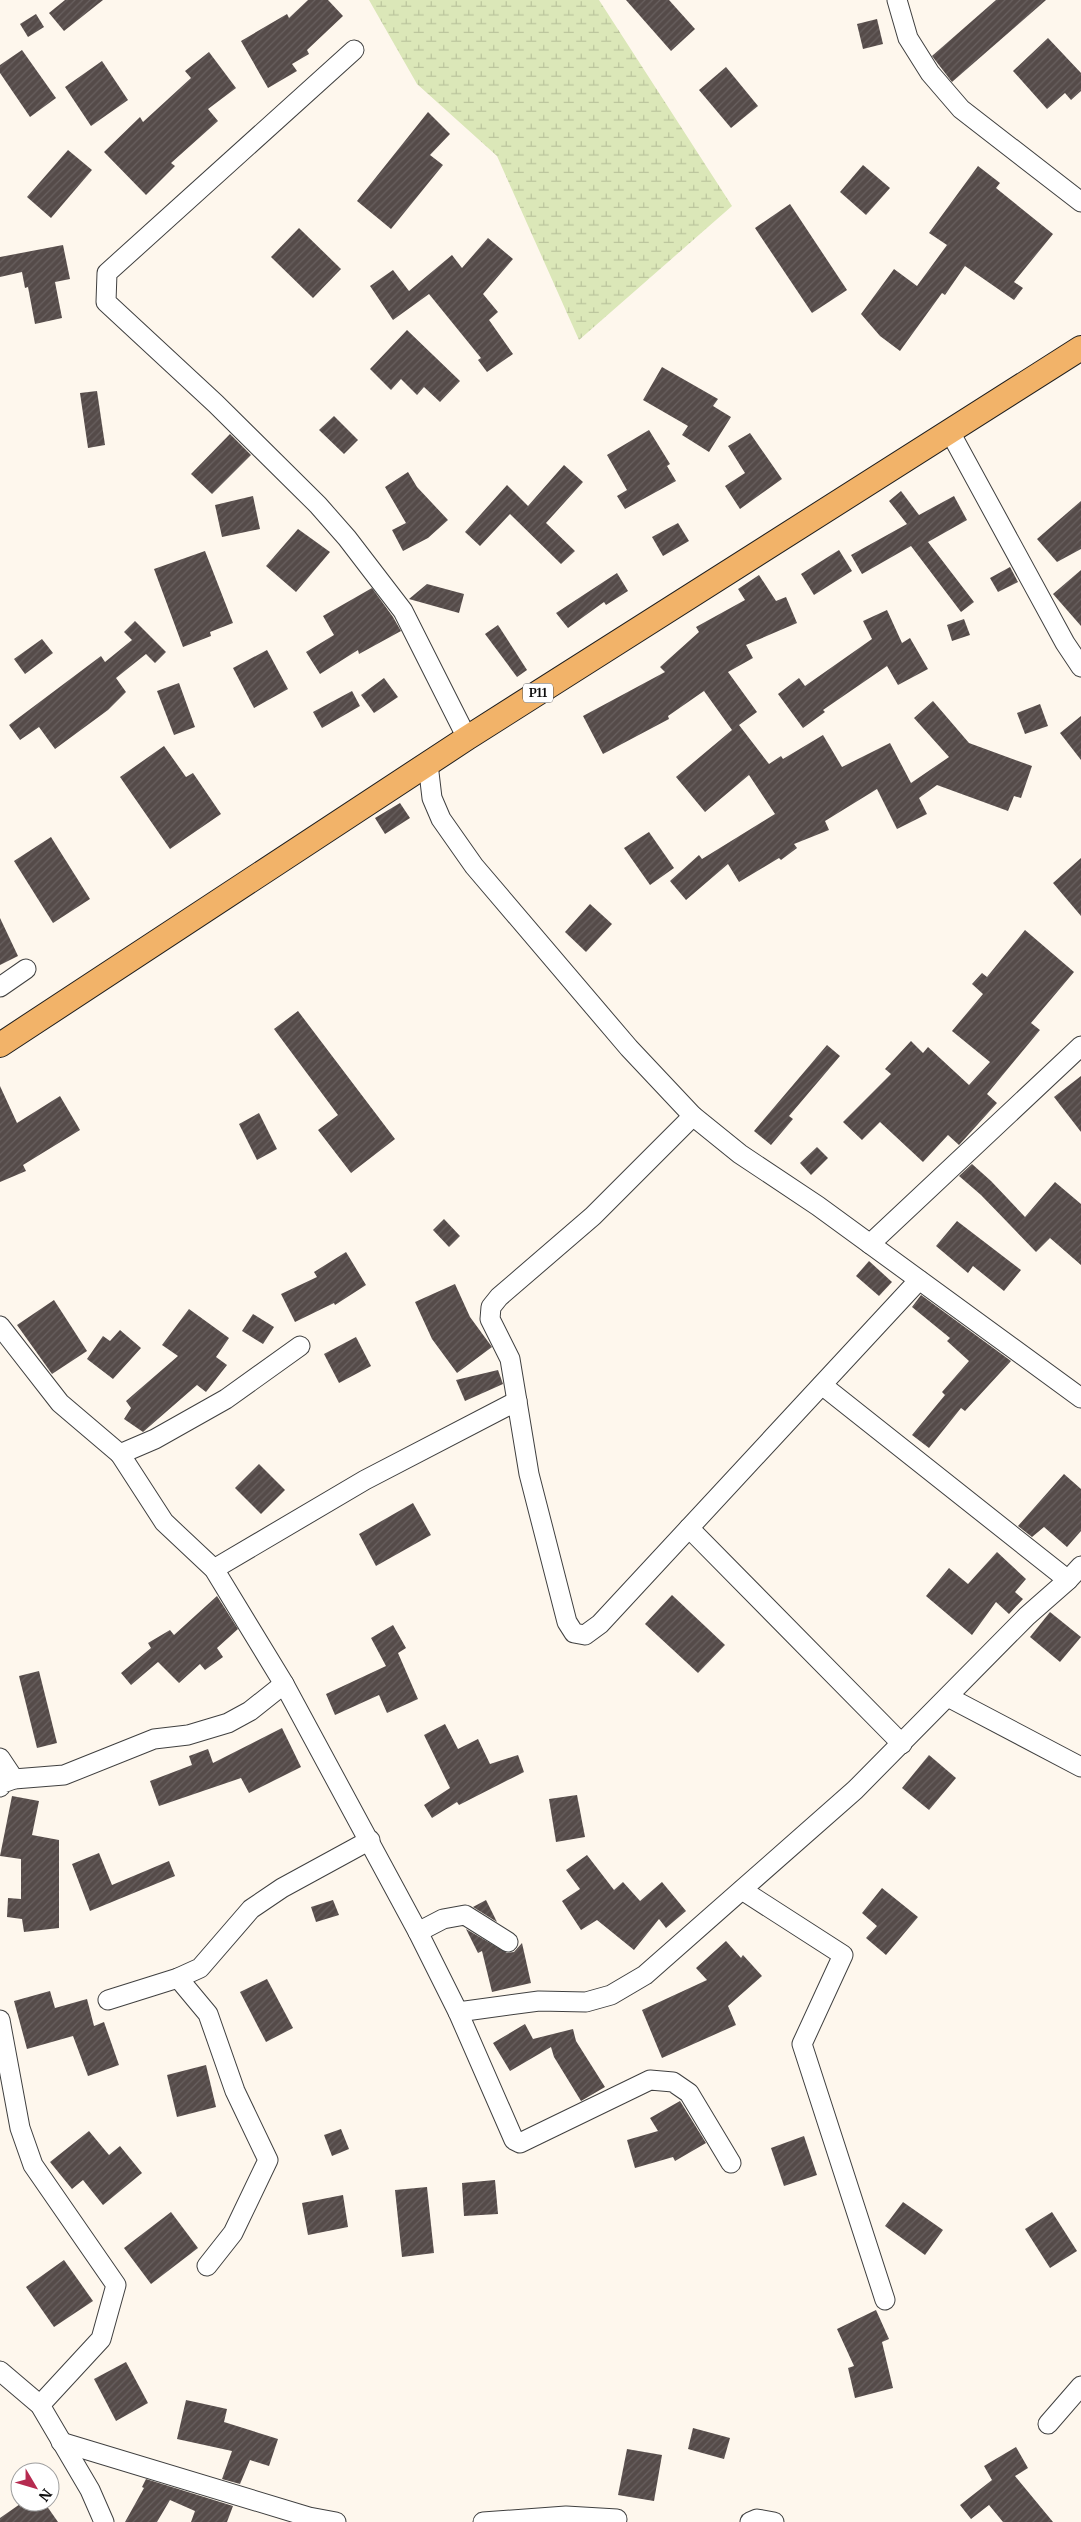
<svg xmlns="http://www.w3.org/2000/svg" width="1081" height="2522" viewBox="0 0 1081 2522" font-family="Merriweather,serif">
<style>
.wetland{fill:url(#wetland-marsh)}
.building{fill:url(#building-hatch)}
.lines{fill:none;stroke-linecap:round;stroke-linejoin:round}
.minor-casing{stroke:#404040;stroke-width:21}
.major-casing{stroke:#1e1e1e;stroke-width:26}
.minor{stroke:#fff;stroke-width:19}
.major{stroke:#f2b369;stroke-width:24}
.labels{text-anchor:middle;stroke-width:5;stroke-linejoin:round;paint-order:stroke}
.shield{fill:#fff;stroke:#565656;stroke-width:1}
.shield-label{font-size:12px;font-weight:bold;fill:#0d0d0d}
</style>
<defs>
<pattern id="wetland-marsh" width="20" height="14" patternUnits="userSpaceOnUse" patternTransform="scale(1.25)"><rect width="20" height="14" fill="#dbe7b8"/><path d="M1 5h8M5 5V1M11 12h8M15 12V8" fill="none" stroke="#bbc59d"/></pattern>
<pattern id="building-hatch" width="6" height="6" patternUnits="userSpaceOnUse" patternTransform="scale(1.25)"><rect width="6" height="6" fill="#554b49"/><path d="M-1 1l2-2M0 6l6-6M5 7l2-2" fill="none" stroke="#68605f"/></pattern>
</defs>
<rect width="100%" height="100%" fill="#fef7ed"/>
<path class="wetland" d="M369 0H599L732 206 579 340 497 156 417 84Z"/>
<g class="building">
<path d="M65 0H103L64 31 49 13Z"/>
<path d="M308 0H328L343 16 307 50 309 54 292 64 297 71 268 88 241 41 287 14 289 18Z"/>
<path d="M626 0H669L695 29 671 51Z"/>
<path d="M996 0H1046L952 82 932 56Z"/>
<path d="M36 14 44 27 28 37 20 24Z"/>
<path d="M877 19 883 44 863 49 857 24Z"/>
<path d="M1048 38 1081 73V91L1071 100 1065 93 1047 109 1013 71Z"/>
<path d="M22 50 56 98 30 117 0 73V65Z"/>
<path d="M209 52 236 88 208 109 218 121 171 163 175 166 146 195 104 152 140 117 143 122 191 78 185 71Z"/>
<path d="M102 61 128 100 91 126 65 87Z"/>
<path d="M726 67 758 106 731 128 699 90Z"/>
<path d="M428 112 450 134 430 155 443 165 391 229 357 201Z"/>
<path d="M68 150 92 170 51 218 27 197Z"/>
<path d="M863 165 890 188 866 215 840 192Z"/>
<path d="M978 166 1000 183 996 188 1053 234 1014 282 1023 288 1014 300 965 266 945 295 942 293 900 351 880 336 861 314 894 269 917 286 947 245 929 233Z"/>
<path d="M790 204 847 290 812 313 755 228Z"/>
<path d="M299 228 341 269 313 298 271 257Z"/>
<path d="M488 238 513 259 483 294 498 312 489 320 513 354 487 372 478 360 481 358 429 294 393 320 370 286 393 270 409 291 452 255 462 268Z"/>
<path d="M63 245 70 279 55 282 62 318 35 324 28 287 25 288 22 272 0 277V257Z"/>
<path d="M407 330 460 381 440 402 424 387 417 395 401 379 391 390 370 369Z"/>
<path d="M662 367 718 399 713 406 731 417 709 452 682 435 688 426 643 400Z"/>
<path d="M97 391 105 445 88 448 80 393Z"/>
<path d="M334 416 358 440 344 454 319 430Z"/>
<path d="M649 430 670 464 667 466 676 481 625 509 617 496 627 490 607 455Z"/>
<path d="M750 433 782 479 740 509 725 486 745 473 728 446Z"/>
<path d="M230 434 251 455 212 494 191 474Z"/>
<path d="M564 465 583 482 546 523 575 551 561 564 510 514 480 546 465 532 507 485 528 506Z"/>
<path d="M408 472 417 487 448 520 428 538 403 551 392 530 406 523 385 487Z"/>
<path d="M901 491 919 515 954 496 967 520 928 542 974 602 961 612 911 546 862 574 851 555 907 524 889 501Z"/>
<path d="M253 496 260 529 222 537 215 505Z"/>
<path d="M1081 501V549L1057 562 1037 539Z"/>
<path d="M678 523 689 541 663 556 652 537Z"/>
<path d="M298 529 330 552 296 592 266 566Z"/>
<path d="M839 550 852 571 814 595 801 574Z"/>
<path d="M205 551 233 623 210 632 211 636 183 647 154 569Z"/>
<path d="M1010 567 1018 582 998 592 990 578Z"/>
<path d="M1081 570V626L1053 594Z"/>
<path d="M617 573 628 591 606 605 604 602 568 628 556 613Z"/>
<path d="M759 575 776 601 786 597 797 623 746 645 753 658 728 672 757 712 739 725 769 764 781 756 783 759 823 735 842 767 890 743 911 783 949 757 914 718 933 701 969 743 1032 766 1021 798 1014 796 1008 811 937 785 919 798 927 814 897 829 877 789 825 821 829 830 794 844 797 848 781 860 779 858 739 882 728 864 686 900 670 881 699 855 702 859 775 814 749 775 705 812 676 777 732 730 704 691 668 716 669 719 603 754 583 716 665 672 660 667 699 632 696 627 745 600 738 589Z"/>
<path d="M427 584 464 594 459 613 409 599Z"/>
<path d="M372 588 393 617 401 631 359 654 358 650 320 674 306 652 334 635 323 616Z"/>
<path d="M887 610 902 643 910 638 928 669 898 685 887 666 823 710 825 712 803 728 778 694 799 678 805 686 872 639 863 621Z"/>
<path d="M964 619 970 635 952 641 947 625Z"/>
<path d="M135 621 166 652 155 663 146 654 116 678 126 692 108 710 55 749 39 727 20 740 9 725 101 656 105 662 132 640 124 632Z"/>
<path d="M498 625 527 670 517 677 485 634Z"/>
<path d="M42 639 53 653 25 674 14 659Z"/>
<path d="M267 650 288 689 254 708 233 668Z"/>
<path d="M384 678 398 697 374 713 361 695Z"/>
<path d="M179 683 195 727 174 735 157 691Z"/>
<path d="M352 691 360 706 322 728 313 712Z"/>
<path d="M1040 704 1048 726 1025 734 1017 713Z"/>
<path d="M1081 716V760L1060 733Z"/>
<path d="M164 746 186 777 193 773 221 814 170 849 120 777Z"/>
<path d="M400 803 410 818 385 834 375 818Z"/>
<path d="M649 832 674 868 650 885 624 848Z"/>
<path d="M51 837 90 899 53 923 14 861Z"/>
<path d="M1081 858V916L1053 883Z"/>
<path d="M590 904 612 924 586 952 565 932Z"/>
<path d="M0 918 18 956 0 965Z"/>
<path d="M1025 930 1074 972 1031 1023 1040 1030 987 1094 997 1103 959 1145 948 1135 923 1162 880 1122 862 1140 843 1122 891 1074 885 1069 911 1041 923 1053 928 1047 969 1085 990 1062 952 1031 983 994 972 984 982 973 987 977Z"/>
<path d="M298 1011 395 1139 351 1173 318 1130 338 1115 274 1029Z"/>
<path d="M827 1045 840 1056 789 1116 793 1119 771 1145 754 1131Z"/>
<path d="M1081 1076V1132L1054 1097Z"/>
<path d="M0 1086 17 1123 60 1096 80 1130 23 1165 26 1171 0 1182Z"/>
<path d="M259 1113 277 1149 257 1160 239 1124Z"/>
<path d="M817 1147 828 1158 811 1175 800 1163Z"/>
<path d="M972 1164 991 1181 1025 1217 1055 1182 1081 1204V1265L1050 1238 1036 1252 981 1195 959 1176Z"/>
<path d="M444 1219 460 1236 449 1247 433 1230Z"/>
<path d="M957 1221 1021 1270 1004 1291 973 1266 968 1273 936 1246Z"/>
<path d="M346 1252 366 1285 335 1305 334 1303 295 1322 281 1294 317 1277 314 1272Z"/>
<path d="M869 1261 892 1282 879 1296 856 1276Z"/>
<path d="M455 1284 470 1317 492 1347 457 1373 432 1339 415 1302Z"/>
<path d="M921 1295 1011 1361 965 1411 961 1408 929 1448 912 1435 945 1395 942 1392 969 1361 947 1341 950 1338 912 1307Z"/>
<path d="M54 1300 87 1351 52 1374 17 1325Z"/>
<path d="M189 1309 229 1338 216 1357 227 1365 206 1392 197 1385 143 1432 124 1419 131 1408 126 1401 178 1356 162 1345Z"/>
<path d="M253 1314 274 1327 263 1344 242 1331Z"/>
<path d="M120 1330 141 1348 113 1379 87 1359 103 1336 110 1341Z"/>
<path d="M356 1337 371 1366 339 1383 324 1354Z"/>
<path d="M498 1370 503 1384 465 1401 456 1380Z"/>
<path d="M259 1464 285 1490 261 1514 235 1488Z"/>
<path d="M1064 1474 1081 1489V1531L1067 1547 1044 1527 1032 1537 1018 1526Z"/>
<path d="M413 1503 431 1535 376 1566 359 1534Z"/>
<path d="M997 1552 1026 1579 1015 1592 1023 1599 1009 1614 996 1602 972 1635 926 1596 949 1568 968 1584Z"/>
<path d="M672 1595 725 1645 698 1673 645 1624Z"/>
<path d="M217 1596 238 1629 217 1648 223 1657 205 1670 200 1664 179 1683 158 1662 131 1685 121 1673 151 1648 148 1643 170 1630 174 1635Z"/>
<path d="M1050 1612 1081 1637 1060 1662 1030 1637Z"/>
<path d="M393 1625 406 1648 398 1653 418 1699 387 1713 379 1695 335 1715 326 1694 386 1666 371 1638Z"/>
<path d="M39 1671 57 1743 37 1748 19 1676Z"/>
<path d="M445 1724 458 1749 478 1739 490 1764 518 1755 524 1772 459 1805 457 1802 432 1818 424 1805 450 1788 424 1735Z"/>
<path d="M282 1728 301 1767 249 1793 241 1778 159 1806 150 1781 192 1765 189 1756 208 1749 213 1763Z"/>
<path d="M929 1755 956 1778 929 1810 902 1788Z"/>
<path d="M577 1795 585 1837 556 1842 549 1799Z"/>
<path d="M12 1796 39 1801 32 1835 59 1840V1928L24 1932 22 1919 7 1917 8 1898 21 1899V1859L0 1856Z"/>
<path d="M99 1853 112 1885 169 1861 175 1876 90 1911 72 1864Z"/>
<path d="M587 1855 614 1890 623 1882 640 1901 662 1882 686 1911 666 1928 659 1919 634 1950 597 1920 581 1930 562 1901 580 1889 566 1870Z"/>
<path d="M882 1888 918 1917 886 1955 866 1938 877 1926 862 1913Z"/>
<path d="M333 1900 339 1915 316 1922 311 1907Z"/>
<path d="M486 1900 497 1922 473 1907Z"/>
<path d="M466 1929 507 1953 514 1952 522 1943 531 1983 492 1992 482 1951 478 1953Z"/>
<path d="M726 1941 741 1958 743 1955 762 1976 728 2006 736 2025 662 2058 642 2010 707 1980 696 1968Z"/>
<path d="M267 1979 293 2028 266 2042 240 1992Z"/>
<path d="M50 1991 55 2008 87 1999 94 2026 104 2022 119 2065 88 2076 73 2036 27 2049 14 2001Z"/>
<path d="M525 2024 533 2039 573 2029 576 2041 605 2087 581 2101 554 2057 551 2047 510 2071 493 2043Z"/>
<path d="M206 2065 216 2107 177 2117 167 2075Z"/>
<path d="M680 2101 706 2143 675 2161 673 2157 635 2168 627 2140 658 2131 650 2118Z"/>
<path d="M341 2129 349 2149 332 2156 324 2135Z"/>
<path d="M89 2131 109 2155 120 2146 142 2173 103 2205 83 2180 72 2189 50 2162Z"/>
<path d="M804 2136 817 2175 784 2186 771 2148Z"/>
<path d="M495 2180 498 2214 464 2216 462 2183Z"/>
<path d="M427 2187 434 2253 402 2257 395 2190Z"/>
<path d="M343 2195 348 2227 308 2235 302 2203Z"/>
<path d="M903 2202 943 2230 925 2255 885 2226Z"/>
<path d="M171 2212 198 2248 151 2284 124 2248Z"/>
<path d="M1052 2212 1077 2251 1050 2268 1025 2229Z"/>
<path d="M64 2260 93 2301 54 2327 26 2287Z"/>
<path d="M876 2310 889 2339 882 2342 893 2388 855 2398 848 2368 854 2366 837 2329Z"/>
<path d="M126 2362 148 2403 116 2421 94 2379Z"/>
<path d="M186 2400 227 2409 224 2422 278 2439 269 2466 250 2460 240 2484 222 2479 232 2451 177 2439Z"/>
<path d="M693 2428 730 2438 724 2459 688 2449Z"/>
<path d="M1016 2447 1028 2468 1015 2476 1053 2522H1003L989 2505 971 2519 960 2505 992 2480 984 2466Z"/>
<path d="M627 2449 662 2455 654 2501 618 2495Z"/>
<path d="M146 2479 233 2506 227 2522H191L195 2511 170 2500 157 2522H125L144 2488 142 2487Z"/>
<path d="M23 2502H44L58 2522H0V2518Z"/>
</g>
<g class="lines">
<g class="minor-casing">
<g id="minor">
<path d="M897 0 908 38 930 73 961 109 1081 202"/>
<path d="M354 50 107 273 106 302 216 404 318 505 347 538 403 611 467 738"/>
<path d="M950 432 1065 643 1081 667"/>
<path d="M428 764 432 798 441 819 474 866 629 1048 693 1116 740 1154 818 1206 1081 1398"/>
<path d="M0 987 26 969"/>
<path d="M693 1116 593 1216 499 1297 491 1307 490 1319 510 1359 529 1474 567 1622 574 1633 585 1635 600 1624 919 1280"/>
<path d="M870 1244 1081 1046"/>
<path d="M0 1326 60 1403 120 1454 155 1439 226 1399 300 1346"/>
<path d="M822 1385 1068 1580"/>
<path d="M120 1454 164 1522 214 1569 284 1684 418 1932 458 2012 514 2140 520 2143 650 2080 673 2082 689 2093 731 2163"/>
<path d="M689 1528 902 1744"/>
<path d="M214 1569 365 1480 517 1401"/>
<path d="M948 1697 1081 1767"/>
<path d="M0 1758 14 1779"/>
<path d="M0 1787 3 1783 14 1779 64 1775 154 1739 188 1735 228 1723 250 1711 284 1684"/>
<path d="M742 1890 843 1955 802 2044 885 2300"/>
<path d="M418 1932 443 1919 465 1915 508 1942"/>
<path d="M178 1978 208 2014 235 2091 268 2160 233 2233 207 2266"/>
<path d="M108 2000 178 1978 200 1968 251 1909 282 1888 370 1840"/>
<path d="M458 2012 539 2001 586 2002 611 1995 645 1975 855 1790 1027 1616 1068 1580 1081 1566"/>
<path d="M0 2020 20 2128 33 2165 116 2285 101 2339 40 2405"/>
<path d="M0 2371 40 2405 90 2490 104 2522"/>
<path d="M1048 2424 1081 2386"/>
<path d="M61 2442 309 2517 336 2522"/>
<path d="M483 2522 566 2516 617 2519"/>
<path d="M750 2522 757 2519 774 2522"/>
</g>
</g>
<g class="major-casing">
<path id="major" d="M0 1045 467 738 1081 348"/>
</g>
<use href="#minor" class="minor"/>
<use href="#major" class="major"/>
</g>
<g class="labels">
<rect class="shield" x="523" y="683.5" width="30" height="19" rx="4"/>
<g class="shield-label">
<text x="538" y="697">P11</text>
</g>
</g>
<g transform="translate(35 2487) rotate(128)"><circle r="24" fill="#ffffff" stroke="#9e9e9e"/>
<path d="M0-4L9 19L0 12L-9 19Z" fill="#b62b50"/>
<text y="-8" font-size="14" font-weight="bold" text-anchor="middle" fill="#0d0d0d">N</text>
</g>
</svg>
